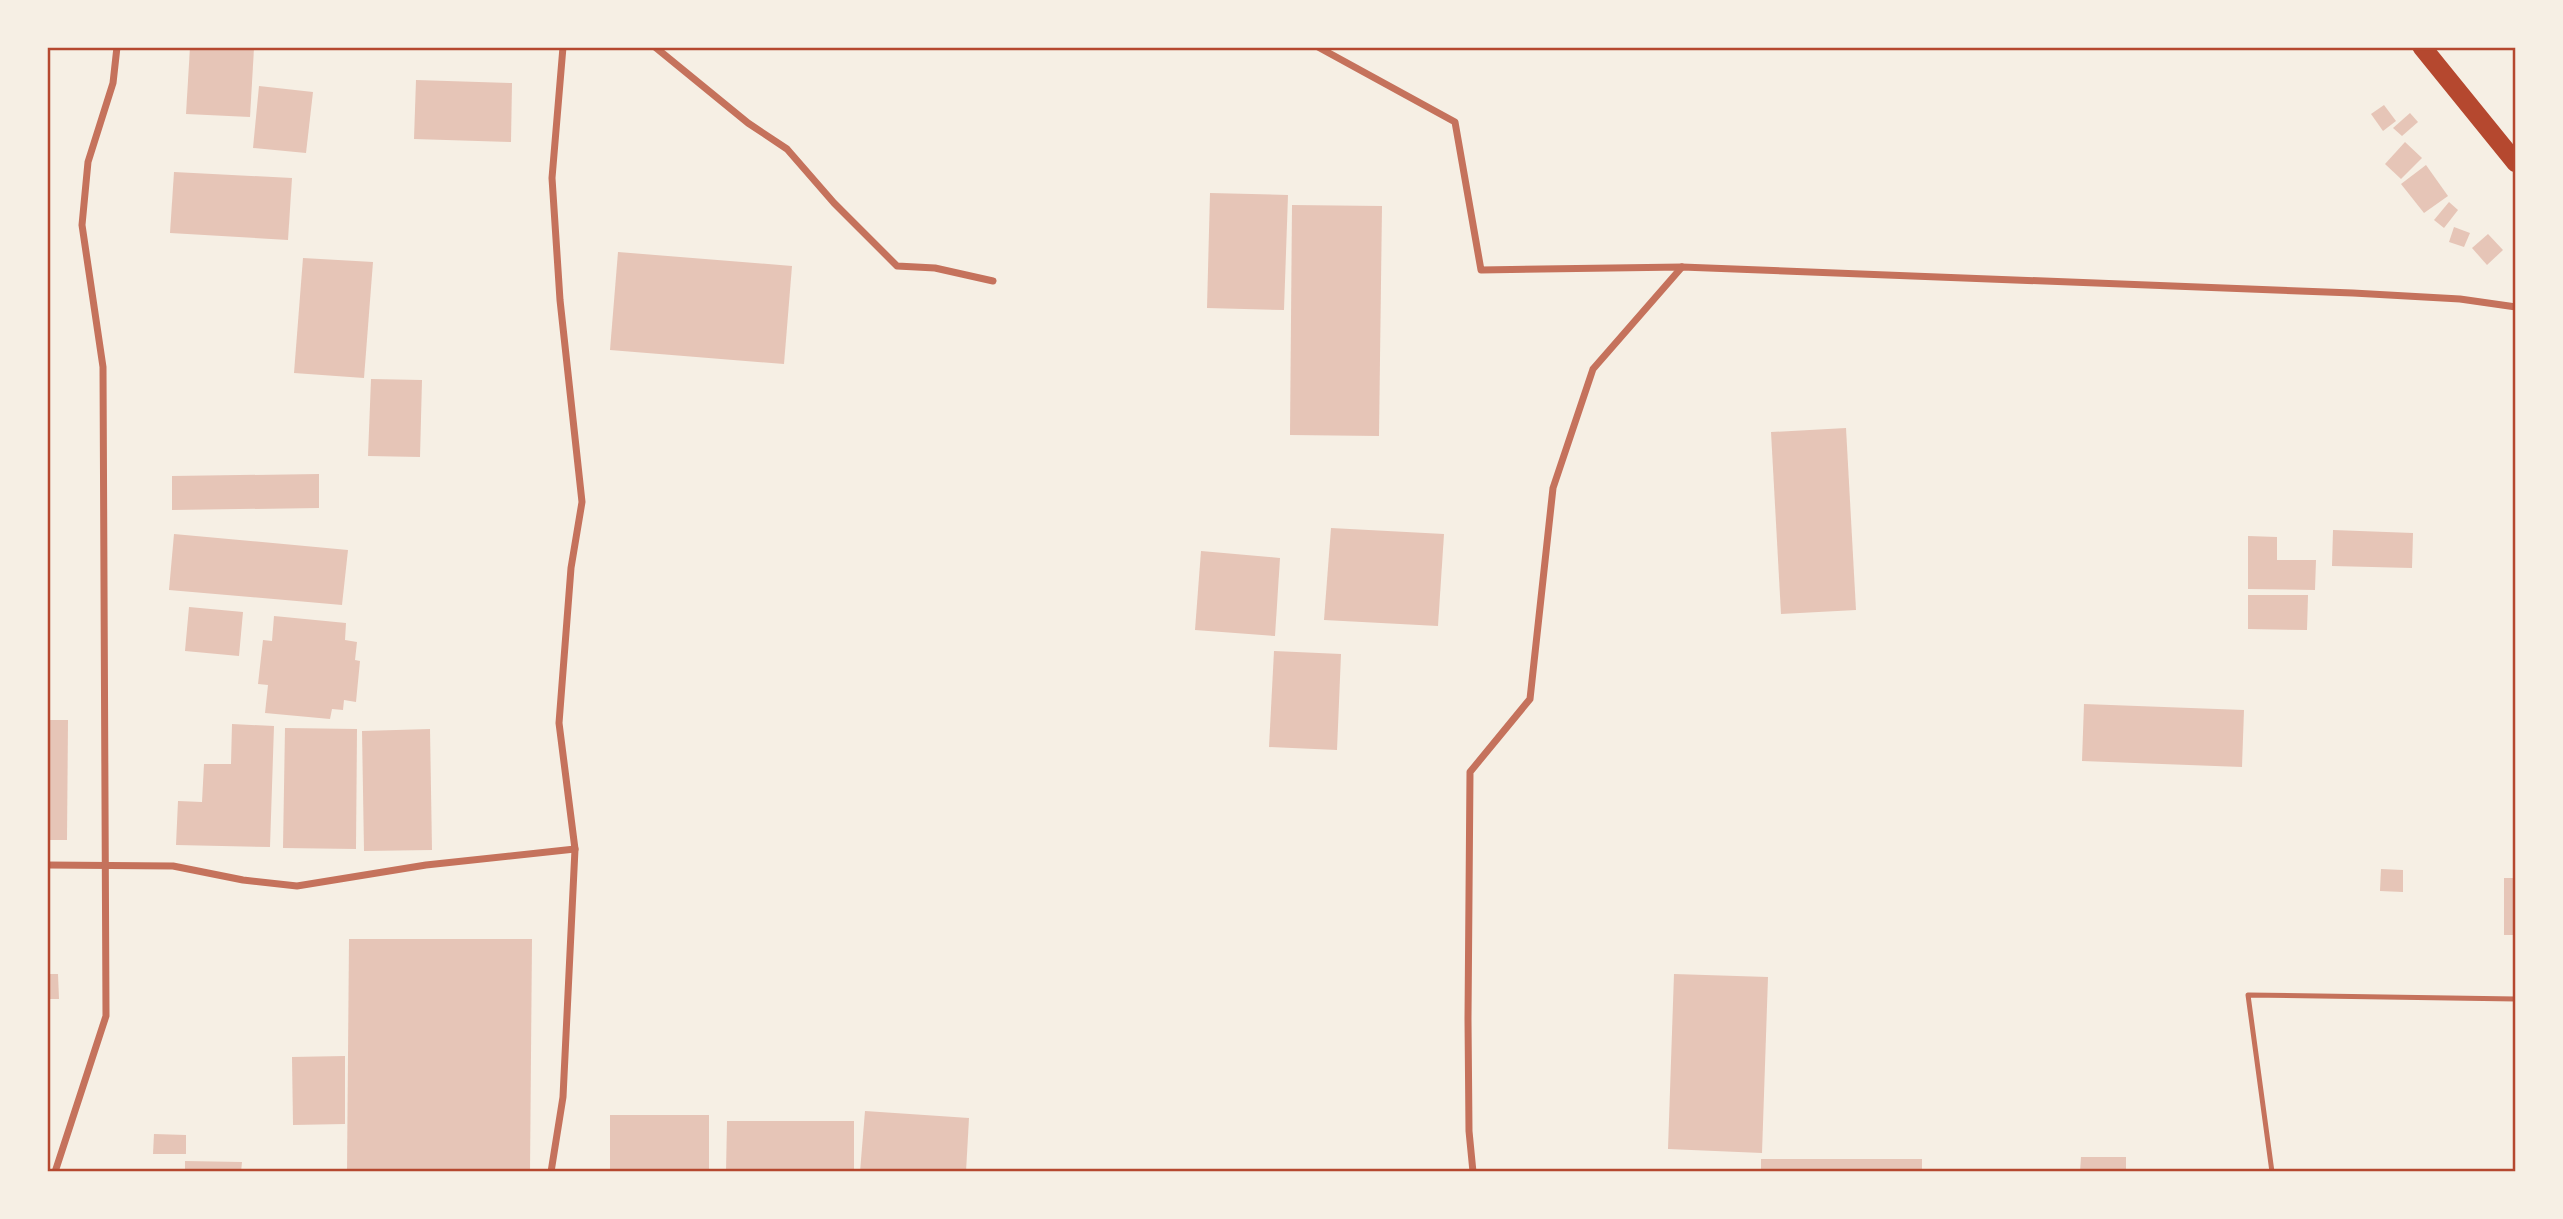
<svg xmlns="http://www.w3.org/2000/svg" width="2563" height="1219" viewBox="0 0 2563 1219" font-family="Inter,sans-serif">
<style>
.building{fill:#e6c5b7}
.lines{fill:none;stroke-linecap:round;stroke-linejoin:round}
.service{stroke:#c5725c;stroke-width:5}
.minor{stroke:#c5725c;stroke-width:7}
.trunk{stroke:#b5482f;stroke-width:19}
.neatline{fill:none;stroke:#b5482f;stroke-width:2.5}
</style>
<rect width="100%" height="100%" fill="#f6efe4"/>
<g class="building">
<path d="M190 47 254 48 250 117 186 114Z"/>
<path d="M416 80 512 83 511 142 414 139Z"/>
<path d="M259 86 313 92 306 153 253 148Z"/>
<path d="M2384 105 2396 121 2383 131 2371 114Z"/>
<path d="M2410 113 2418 122 2402 136 2393 128Z"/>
<path d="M2405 142 2422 158 2401 179 2385 164Z"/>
<path d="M2426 165 2448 196 2424 213 2401 184Z"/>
<path d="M174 172 292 178 288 240 170 233Z"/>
<path d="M1210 193 1288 195 1284 310 1207 308Z"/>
<path d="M2449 202 2458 210 2444 228 2434 220Z"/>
<path d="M1292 205 1382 206 1379 436 1290 435Z"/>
<path d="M2454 227 2470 233 2464 247 2449 242Z"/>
<path d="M2488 234 2503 250 2487 265 2472 248Z"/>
<path d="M618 252 792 266 784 364 610 350Z"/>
<path d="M303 258 373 262 364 378 294 373Z"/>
<path d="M371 379 422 380 420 457 368 456Z"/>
<path d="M1846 428 1856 610 1781 614 1771 432Z"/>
<path d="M319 474V508L172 510V476Z"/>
<path d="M1331 528 1444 534 1438 626 1324 620Z"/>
<path d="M2333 530 2413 533 2412 568 2332 566Z"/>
<path d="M174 534 348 550 342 605 169 590Z"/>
<path d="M2248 536 2277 537V560H2316L2315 590 2248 589Z"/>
<path d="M1201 551 1280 558 1275 636 1195 630Z"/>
<path d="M2248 595H2308L2307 630 2248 629Z"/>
<path d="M189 607 243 612 239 656 185 651Z"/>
<path d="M274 616 346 623 345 640 357 642 355 660 360 661 356 702 344 700 343 710 332 709 330 719 265 713 268 685 258 684 263 640 272 641Z"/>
<path d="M1274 651 1341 654 1337 750 1269 747Z"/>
<path d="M2084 704 2244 710 2242 767 2082 761Z"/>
<path d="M47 720H68L67 840H47Z"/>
<path d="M232 724 274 726 270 847 176 845 178 801 202 802 204 764H231Z"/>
<path d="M285 728 357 729 356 849 283 848Z"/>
<path d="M430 729 432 850 364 851 362 731Z"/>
<path d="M2381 869 2403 870V892L2380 891Z"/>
<rect x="2504" y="878" width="12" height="57"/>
<path d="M349 939H532L530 1172H347Z"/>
<path d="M47 974H58L59 999H47Z"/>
<path d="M1674 974 1768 977 1762 1153 1668 1149Z"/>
<path d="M345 1056V1124L293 1125 292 1057Z"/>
<path d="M865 1111 969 1118 966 1172H860Z"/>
<rect x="610" y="1115" width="99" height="57"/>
<path d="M727 1121H854V1172H726Z"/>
<path d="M154 1134 186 1135V1154H153Z"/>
<path d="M2081 1157H2126V1172H2080Z"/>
<rect x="1761" y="1159" width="161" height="13"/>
<path d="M185 1161 242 1162 241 1172H185Z"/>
</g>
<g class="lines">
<path class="service" d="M2272 1172 2248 995 2516 999"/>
<g class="minor">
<path d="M655 47 748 123 787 149 834 203 897 266 935 268 993 281"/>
<path d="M1318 47 1455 122 1481 270 1682 267 2353 293 2460 299 2516 307"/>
<path d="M47 865 173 866 243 880 297 886 426 865 575 849"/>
<path d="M55 1172 106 1016 103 367 82 225 88 162 113 83 117 47"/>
<path d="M551 1172 563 1097 575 849 559 723 571 568 582 502 560 300 552 178 563 47"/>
<path d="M1473 1172 1469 1131 1468 1019 1470 772 1530 699 1553 488 1593 369 1682 267"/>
</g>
<path class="trunk" d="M2422 47 2516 163"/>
</g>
<rect width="2563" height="1219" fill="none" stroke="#f6efe4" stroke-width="98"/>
<rect x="49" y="49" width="2465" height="1121" class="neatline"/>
</svg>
